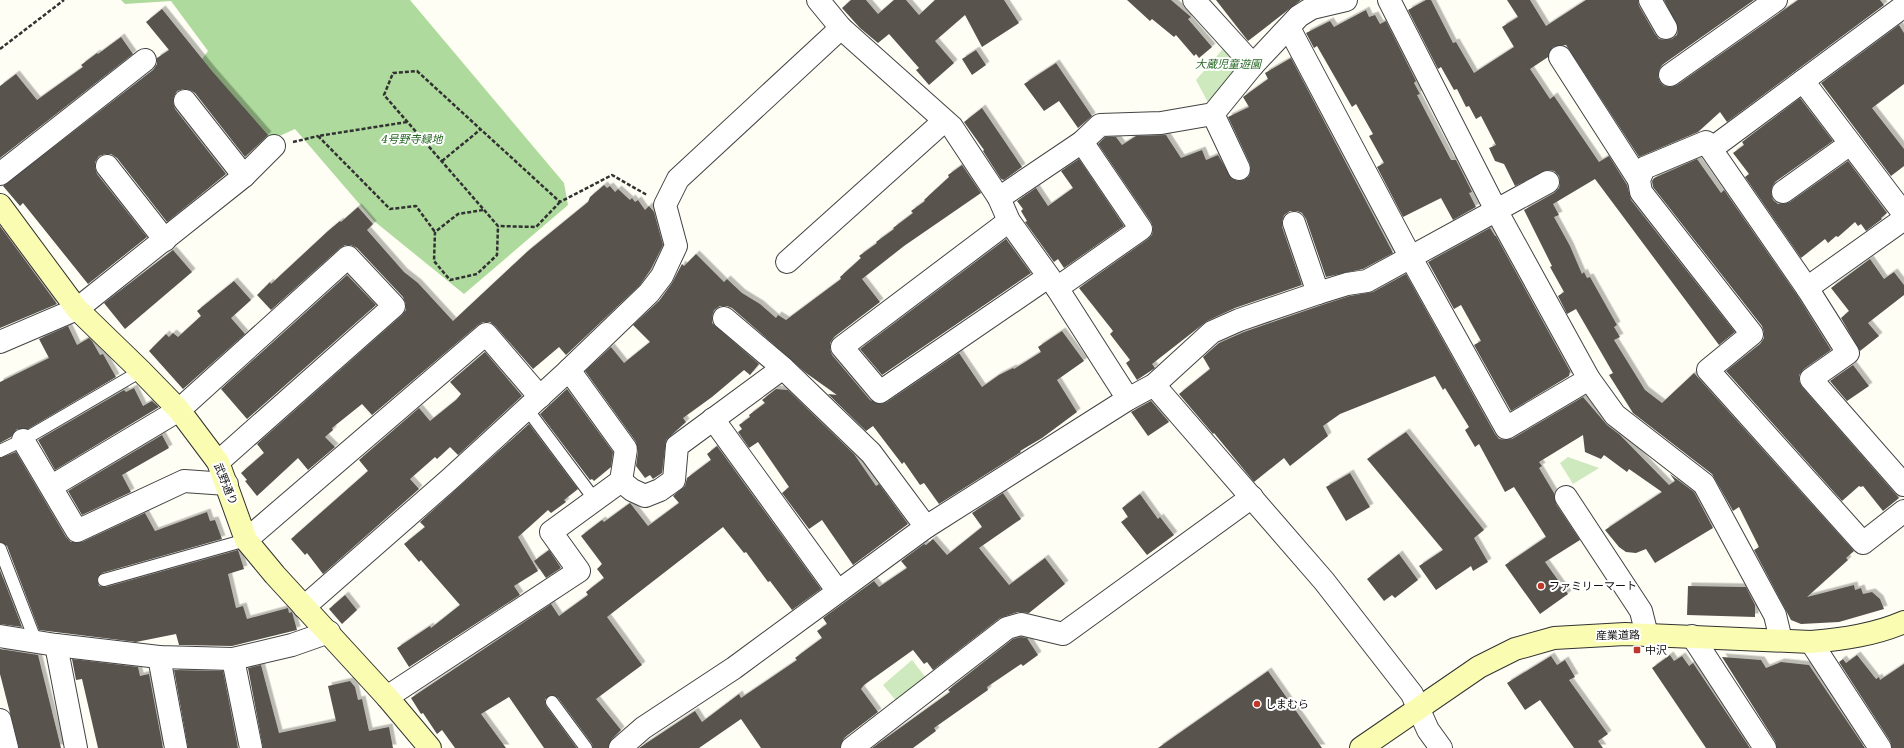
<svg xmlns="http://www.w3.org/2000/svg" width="1904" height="748" viewBox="0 0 1904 748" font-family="'Noto Serif','Noto Sans JP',serif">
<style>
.green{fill:#cde9bd}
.forest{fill:#afda9d}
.building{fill:#59534d;filter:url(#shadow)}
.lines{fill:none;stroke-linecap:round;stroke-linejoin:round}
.lane-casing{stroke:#434343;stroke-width:14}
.street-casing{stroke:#434343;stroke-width:24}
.secondary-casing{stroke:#323232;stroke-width:24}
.path{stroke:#323232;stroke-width:2.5;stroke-dasharray:4 2;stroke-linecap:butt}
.lane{stroke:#fff;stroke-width:12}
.street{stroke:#fff;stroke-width:22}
.secondary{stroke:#fafdb1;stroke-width:22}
.poi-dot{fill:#be392a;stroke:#fff;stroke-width:1.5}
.labels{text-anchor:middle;stroke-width:4;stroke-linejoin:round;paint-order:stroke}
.park-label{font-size:11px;font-style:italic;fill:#256821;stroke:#fff}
.street-label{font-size:11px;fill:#101010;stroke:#fff}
.poi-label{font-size:11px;fill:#101010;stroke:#fff;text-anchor:start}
</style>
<defs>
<filter id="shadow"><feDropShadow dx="3.5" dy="-3.5" stdDeviation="0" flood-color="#0004"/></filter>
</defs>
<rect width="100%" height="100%" fill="#fffef4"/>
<g class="green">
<path d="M1228 43 1248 64 1210 106 1196 80Z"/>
<path d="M1568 457 1599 468 1573 484 1560 463Z"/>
<path d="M912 660 927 679 898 703 883 685Z"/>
</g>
<path class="forest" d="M121 0H410L564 183 568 205 464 294 374 221 295 129 253 148 197 66 208 51 171 1 125 4Z"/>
<g class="building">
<path d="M851 0H866L878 14 894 0H906L919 15 935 0H1004L1019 23 982 47 965 15 935 41 954 63 929 85 916 70 919 68 889 34 878 43 860 28 842 8Z"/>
<path d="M1127 0H1171L1191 17 1188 19 1212 47 1199 58 1196 54 1194 56 1176 35 1174 37 1152 19 1150 21Z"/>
<path d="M1216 0H1301L1248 41Z"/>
<path d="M1426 0H1431L1453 43 1456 42 1474 73 1514 47 1502 27 1518 17 1507 0H1530L1546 26 1586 0H1638L1639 6 1655 34 1659 39 1666 40 1672 39 1677 35 1678 28 1664 0H1754L1662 65 1659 70 1658 77 1660 82 1664 86 1671 87 1677 85 1798 0H1880L1884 5 1727 122 1720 112 1698 132 1639 157 1566 45 1553 47 1548 57 1530 69 1550 99 1554 96 1599 162 1609 156 1627 185 1631 200 1735 332 1719 345 1595 179 1553 204 1559 215 1554 217 1570 246 1582 274 1584 272 1587 278 1590 277 1617 325 1614 327 1620 337 1614 340 1645 390 1662 403 1694 373 1854 551 1846 558 1848 560 1807 597 1854 585 1855 590 1861 588 1863 594 1872 592 1880 599 1884 609 1839 622 1801 624 1791 620 1754 550 1759 547 1739 507 1733 511 1712 474 1633 413 1609 375 1613 373 1576 309 1567 314 1558 296 1564 292 1550 267 1552 266 1524 210 1554 193 1559 188 1560 183 1559 176 1554 171 1548 170 1515 186 1504 164 1495 161 1489 148 1496 145 1481 116 1476 119 1469 106 1466 107 1457 89 1454 90 1441 67 1438 69 1408 10Z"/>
<path d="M162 9 212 71 268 135 245 157 195 93 190 90 184 89 177 91 174 96 173 102 175 109 226 174 167 222 117 158 111 154H106L99 156 95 162V167L97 174 147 237 88 284 23 203 20 206 3 186 153 70 157 64V58L169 50 146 22Z"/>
<path d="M1366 10 1369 17 1375 15 1380 24 1386 21 1416 81 1414 83 1420 94 1417 95 1451 160H1456L1472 192 1469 193 1476 207 1453 220 1441 198 1403 217 1377 167 1384 163 1369 136 1373 134 1356 104 1352 107 1317 46 1314 48 1306 33 1330 21 1334 27Z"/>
<path d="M1899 25 1904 33V84L1872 108 1904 149V166L1891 176 1821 83Z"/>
<path d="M121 37 133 54 0 158V86L16 74 37 100 83 67 81 65 97 53 98 54Z"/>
<path d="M976 50 986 65 972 75 962 59Z"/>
<path d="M1291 58 1393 253 1363 269 1326 277 1306 219 1302 213 1297 211H1290L1284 215 1282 221V227L1302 285 1235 308 1207 321 1152 364 1155 368 1137 380 1126 363 1130 360 1110 334 1113 331 1079 288 1148 239 1152 235 1153 228 1151 222 1098 144 1105 137H1116L1122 145 1136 136 1166 135 1181 158 1202 150 1206 160 1218 155 1232 179 1238 181 1244 180 1249 176 1251 170 1250 164 1228 117 1249 107 1243 97 1268 79 1265 73Z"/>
<path d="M1056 63 1092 116 1078 128 1059 101 1044 111 1024 84Z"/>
<path d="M1800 98 1833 141 1775 182 1772 187 1771 193 1773 200 1778 204H1784L1790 202 1848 161 1887 213 1881 218 1882 219 1866 231 1861 224 1858 226 1855 222 1838 237 1836 236 1828 243 1825 239 1801 258 1745 177 1749 174 1733 153 1744 145 1742 142Z"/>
<path d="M982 108 1022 167 1004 180 1001 179 983 151 984 150 964 122Z"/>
<path d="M1079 159 1124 226 1064 268 1058 259 1054 262 1025 222 1027 221 1021 211 1023 209 1017 201 1036 188 1048 206 1073 188 1061 171Z"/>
<path d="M1697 159 1721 193 1724 190 1797 295 1831 350 1804 369 1799 375V381L1802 387 1899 498 1883 511 1863 486 1861 487 1859 486 1842 501 1726 371 1760 344 1764 338V332L1762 326 1653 187 1652 181 1654 178Z"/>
<path d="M962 165 981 193 904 246 862 279 880 302 834 337 830 343V349L832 355 870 400 881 404 887 402 959 353 982 387 999 375 1013 368 1014 369 1041 352 1038 347 1062 331 1084 361 1057 380 1077 412 1042 438 1020 451 1021 452 939 504 924 483 920 485 904 462 902 464 873 426 866 431 828 394 837 395 806 373 732 308 727 306H720L714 310 712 316V323L759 364 750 375 744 370 712 397 683 418 686 422 666 440 662 473 653 479 650 475 645 478 636 466 638 451 636 442 585 371 611 347 624 363 650 342 633 325 659 301 672 283 682 264 684 266 696 254 724 282 727 279 742 293 760 304 776 318 778 315 786 320 841 279 840 277 861 258 859 256 877 243 876 242 894 229 893 228 913 213 911 211 925 201 924 200 949 177 948 175Z"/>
<path d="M604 185 607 188 610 186 615 192 618 189 630 200 632 198 635 202 638 200 645 210 649 206 654 212 663 245 651 269 640 285 566 355 559 347 533 369 495 326 490 322H483L478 325 372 415 362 404 332 428 333 430 325 437 335 447 308 470 298 458 257 496 245 481 247 480 241 473 264 453 257 444 402 315 406 310V304L403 297 357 248 351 245H345L340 248 271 310 257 295 270 282 271 284 328 231 340 221 341 222 358 207 373 224 367 230 404 272 418 283 453 321 528 251 588 202 590 197Z"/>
<path d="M0 226 57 304 0 328Z"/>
<path d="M1490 228 1495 236H1496L1570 371 1569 376 1511 411 1474 345 1481 341 1461 305 1454 309 1428 262Z"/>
<path d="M1006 239 1031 273 882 375 860 349Z"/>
<path d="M173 250 192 272 125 329 104 303Z"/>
<path d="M1870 259 1884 279 1894 272 1904 285V295L1868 323 1879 336 1860 351 1841 318 1849 311 1831 288Z"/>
<path d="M1406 274 1495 434 1499 439 1506 440 1512 439 1583 397 1607 425 1620 435 1669 485 1675 481 1670 474 1694 492 1713 528 1655 563 1646 549 1636 553 1626 552 1619 547 1605 530 1662 492 1629 469 1627 472 1604 455 1601 459 1585 452 1583 435 1539 462 1542 466 1539 468 1554 493 1556 504 1580 540 1545 562 1568 594 1540 614 1505 565 1546 537 1514 487 1505 492 1479 444 1475 447 1465 430 1469 427 1445 388 1443 390 1435 376 1340 414 1323 426 1328 436 1290 466 1284 458 1254 482 1214 433 1213 434 1179 394 1210 369 1203 357 1219 343 1244 332 1322 305 1350 296 1373 292Z"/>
<path d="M347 275 376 305 247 419 221 389Z"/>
<path d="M234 281 251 300 231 318 245 334 183 389 149 351 166 334 169 337 173 333 178 337 201 316 197 311Z"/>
<path d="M68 326 77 345 89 338 92 341 100 355 103 354 116 377 28 429H17L11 437 0 443V382L49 358 39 339Z"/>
<path d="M485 352 522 396 458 455 450 447 437 459 435 457 410 479 419 489 323 574 307 553 305 555 291 539 368 471 359 460 419 408 430 421 456 400 461 394 450 382Z"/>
<path d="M1853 365 1869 386 1847 401 1830 381Z"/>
<path d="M134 388 143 406 152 401 159 407 55 470 38 440 124 390 126 392Z"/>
<path d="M567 389 613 452 611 467 594 481 592 479 590 480 540 414Z"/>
<path d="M776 389 788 390 854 454 876 486 879 484 908 524 853 565 822 520 809 529 782 493 789 487 758 442 749 448 738 432 742 429 739 425 750 417 749 415 765 403 762 400Z"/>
<path d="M1151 401 1169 422 1148 436 1131 412Z"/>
<path d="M529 424 578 489 564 500 566 502 551 513 548 510 518 537 538 571 514 586 520 595 409 667 397 648 430 626 431 628 460 605 426 566 421 560 419 562 404 544 425 527 420 522Z"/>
<path d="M1406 432 1484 530 1474 538 1488 562 1473 571 1471 566 1436 590 1419 566 1443 550 1367 459Z"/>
<path d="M162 435 169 448 122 475 131 492 82 515 68 491Z"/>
<path d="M717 446 821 589 792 610 770 581 768 582 746 552 744 553 723 527 607 617 642 665 596 699 621 730 612 739 608 748H593L592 744 558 698 552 695 545 699 546 706 577 748H544L509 697 481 714 506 748H455L442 730 437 734 423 713 421 714 411 698 551 604 559 616 588 595 586 592 604 578 597 569 602 564 581 536 602 520 604 522 630 503 648 526 679 503 673 496 685 486 687 478 711 460 707 454Z"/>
<path d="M16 452 66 537 71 542H82L145 513 155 531 207 512 210 521 215 520 222 539 102 573 97 579 99 586 106 587 238 550 244 569 228 574 236 608 243 606 247 619 288 608 289 613 292 612 297 630 232 646 179 645 176 634 136 642 39 630 7 546 0 542V458Z"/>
<path d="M1350 473 1370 507 1346 521 1326 487Z"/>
<path d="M1003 493 1021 519 979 548 1009 585 1045 558 1065 584 1029 613 1018 612 1000 618 933 670 927 662 924 664 913 650 864 685 861 689 878 712 844 738 840 748H761L741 719 699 748H639L695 711 702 722 739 694 741 698 797 660 795 658 822 638 817 631 827 624 823 618 874 581 879 587 907 568 901 561 924 544 926 545 933 539 947 555 982 527 972 513Z"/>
<path d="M1140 494 1158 519 1160 517 1174 535 1147 555 1121 522 1128 517 1122 508Z"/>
<path d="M549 550 561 568 546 578 534 561Z"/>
<path d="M1399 554 1418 580 1395 598 1392 595 1384 601 1367 579Z"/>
<path d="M0 570 22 627 0 624Z"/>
<path d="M1688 586 1746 587 1755 605V617L1687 615Z"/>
<path d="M345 595 357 610 342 624 329 609Z"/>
<path d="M1021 637 1027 638 1038 655 1023 666 1021 664 987 687 988 690 934 728 936 731 913 748H872L950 692 948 690 1013 639Z"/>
<path d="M0 649 38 655 61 748H19L0 674Z"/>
<path d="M1670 655 1674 661 1682 656 1689 666 1693 663 1750 748H1706L1652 668Z"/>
<path d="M1857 655 1876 679 1879 677 1880 680 1904 664V748H1892L1890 741 1839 662 1843 659 1846 663Z"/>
<path d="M1551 656 1557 665 1565 660 1575 677 1569 680 1608 734 1598 741 1603 748H1574L1540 700 1525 710 1507 683Z"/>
<path d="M1722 657 1761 660 1766 668 1781 662 1809 665 1865 748H1777L1775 741Z"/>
<path d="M72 659 138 667 140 676 149 674 163 748H98L82 679 76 680Z"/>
<path d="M261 665 279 733 336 721 328 686 350 681 355 687 358 700 362 699 369 731 389 727 393 748H263L248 668Z"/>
<path d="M174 670 223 671 238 748H188Z"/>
<path d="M1268 671 1322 748H1158Z"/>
</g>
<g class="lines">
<g class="lane-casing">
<g id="lane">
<path d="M527 409 595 500"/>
<path d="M0 451 23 440 141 371"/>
<path d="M0 549 36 642"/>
<path d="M104 580 246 540"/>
<path d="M552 702 586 748"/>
</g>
</g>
<g class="street-casing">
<g id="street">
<path d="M818 0 841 28 952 127 999 198 1009 221 1057 288 1128 399"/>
<path d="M1194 0 1253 65"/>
<path d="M1389 0 1496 210 1589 379 1615 415 1704 484 1775 615 1781 640"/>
<path d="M1650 0 1666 28"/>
<path d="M1289 28 1411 258 1506 428 1589 379"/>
<path d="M1560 57 1639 180"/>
<path d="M1670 75 1776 0"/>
<path d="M1803 81 1904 214"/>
<path d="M185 101 244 176"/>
<path d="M1213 114 1239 169"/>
<path d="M1711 149 1904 6"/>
<path d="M107 166 165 240"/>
<path d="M0 174 145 60"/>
<path d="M1783 192 1850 144"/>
<path d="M999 198 1082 142 1100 125 1161 123 1213 114 1253 65 1299 16 1312 8 1346 0"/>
<path d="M1009 221 842 347 880 392 1048 277"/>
<path d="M1294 223 1318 293"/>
<path d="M787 262 944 121"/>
<path d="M1057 288 1141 229 1082 142"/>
<path d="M1807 288 1904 219"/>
<path d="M724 318 783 368 871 453 926 527"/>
<path d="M0 342 77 309 244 176 274 146"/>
<path d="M569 370 626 449 621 481"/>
<path d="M1154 385 1324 581 1412 694 1428 730 1441 748"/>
<path d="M713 419 837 590"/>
<path d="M23 440 77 531 184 481 227 484"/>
<path d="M1904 485 1811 379 1848 353 1807 288 1706 142 1644 168 1639 180 1641 192 1752 334 1708 370 1863 543 1904 511"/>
<path d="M52 486 179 410 348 257 394 306 218 462"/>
<path d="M1566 497 1641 611 1647 635"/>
<path d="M246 540 486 334 540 397"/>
<path d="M304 607 450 479 569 370 649 293 662 276 676 246 665 205 678 179 841 28"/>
<path d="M0 636 56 645 159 657 233 659 292 645 329 632"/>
<path d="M1692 636 1765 748"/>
<path d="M1811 642 1880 748"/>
<path d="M56 645 76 748"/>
<path d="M159 657 176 748"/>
<path d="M233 659 251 748"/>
<path d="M387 697 579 571 551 532 621 481 632 490 645 496 660 490 674 480 677 446 783 368"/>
<path d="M0 720 7 748"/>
<path d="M620 748 643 728 734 668 926 527 1128 399 1154 385 1212 332 1239 320 1318 293 1347 284 1367 281 1548 182"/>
<path d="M852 748 1007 628 1021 624 1063 634 1252 497"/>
</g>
</g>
<g class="secondary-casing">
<g id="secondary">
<path d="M0 205 77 309 141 371 179 410 218 462 246 540 275 575 387 697 430 748"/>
<path d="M1361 748 1479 667 1515 649 1554 638 1625 634 1811 642C1843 639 1874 635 1904 622"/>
</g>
</g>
<g class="path">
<path d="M0 49 64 0"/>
<path d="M407 122 318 136 390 209 416 206 435 232"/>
<path d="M293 142 318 136"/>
<path d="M442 161 481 129"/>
<path d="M560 202 536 227 498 226 384 95 393 73 417 71 560 202 612 175 647 195"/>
<path d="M483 210 458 214 435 232 434 261 450 280 477 274 497 255 498 226"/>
</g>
<use href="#lane" class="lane"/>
<use href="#street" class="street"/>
<use href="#secondary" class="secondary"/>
</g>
<g class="poi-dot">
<circle cx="1541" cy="586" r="4"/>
<rect x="1633" y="646" width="8" height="8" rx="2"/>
<circle cx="1257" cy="704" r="4"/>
</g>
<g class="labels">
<g class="park-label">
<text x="1228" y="68">大蔵児童遊園</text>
<text x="412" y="143">4号野寺緑地</text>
</g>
<g class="street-label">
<text transform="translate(226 484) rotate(68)" y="4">武野通り</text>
<text transform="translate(1618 635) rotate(-1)" y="4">産業道路</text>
</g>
<g class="poi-label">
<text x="1549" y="590">ファミリーマート</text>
<text x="1645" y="654">中沢</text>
<text x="1265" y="708">しまむら</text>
</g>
</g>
</svg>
